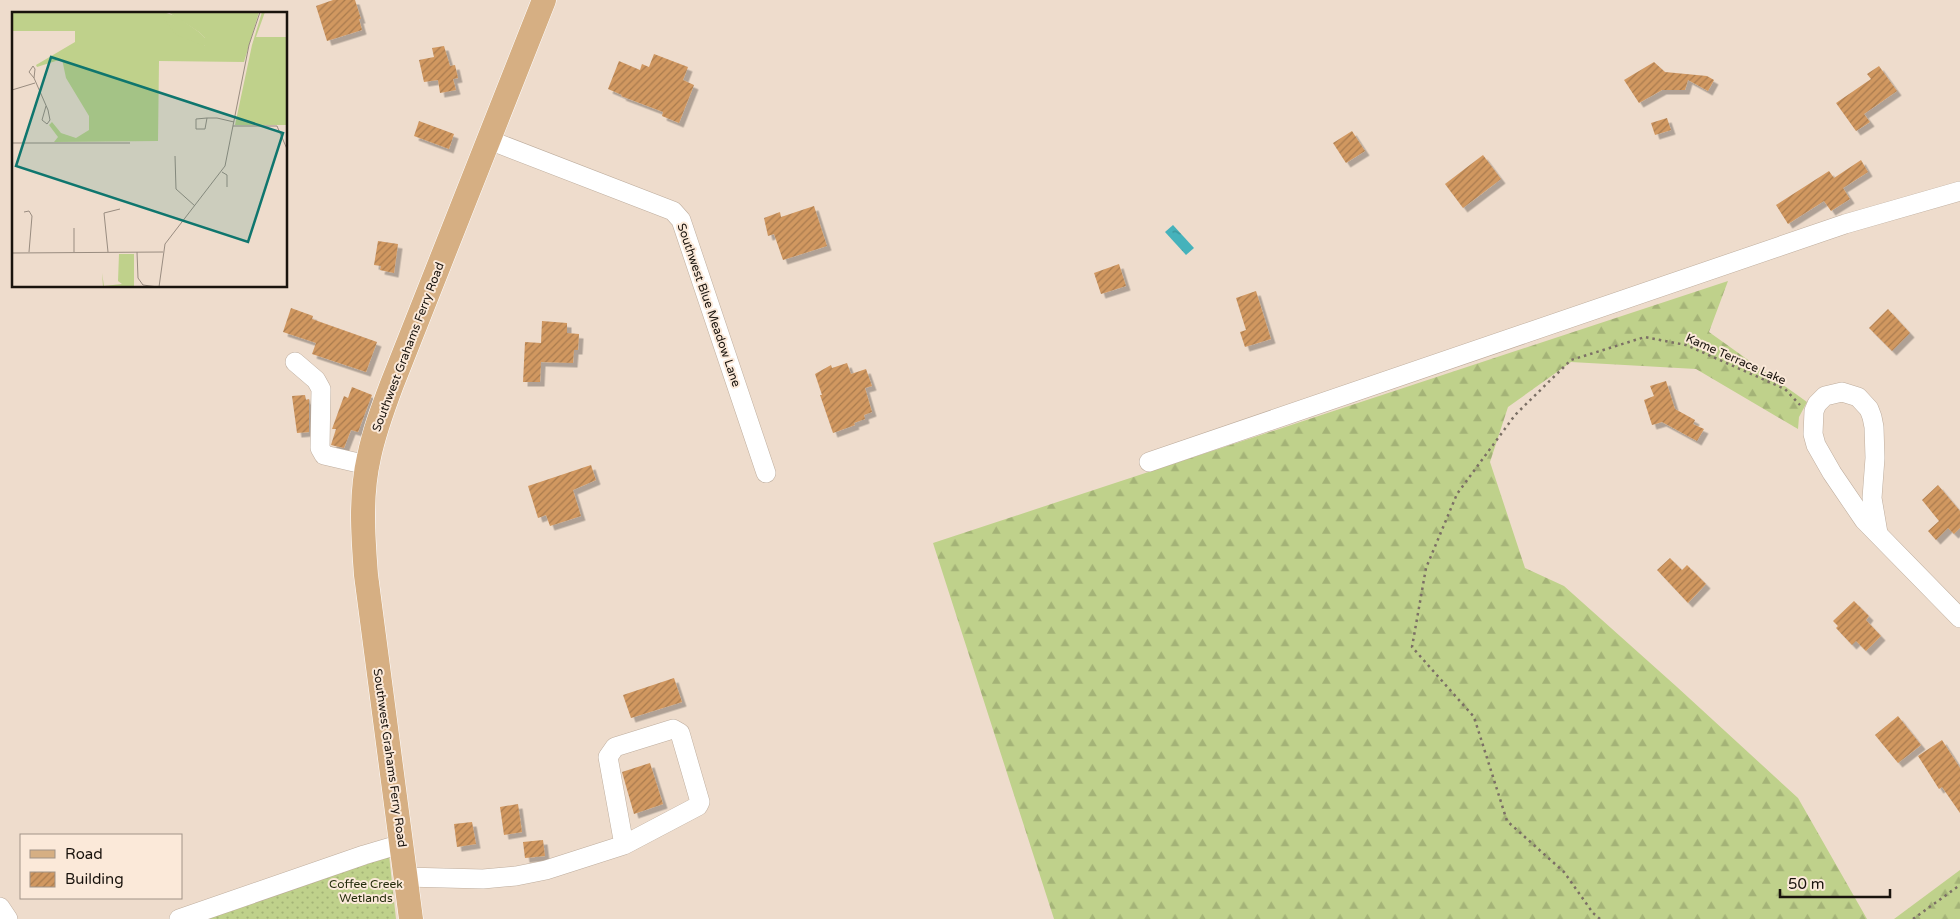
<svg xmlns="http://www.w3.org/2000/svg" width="1960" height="919" viewBox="0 0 1960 919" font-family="'Varela Round',sans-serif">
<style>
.grass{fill:url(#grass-dots)}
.forest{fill:url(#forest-firs)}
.water{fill:url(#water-ripples)}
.building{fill:url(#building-hatch);filter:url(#shadow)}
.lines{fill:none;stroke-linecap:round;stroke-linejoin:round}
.minor-casing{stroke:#bead9d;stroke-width:20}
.major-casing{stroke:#fff;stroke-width:25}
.path{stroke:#7b6f65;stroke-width:2.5;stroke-dasharray:2.5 4;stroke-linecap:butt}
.minor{stroke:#fff;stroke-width:19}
.major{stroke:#d6af83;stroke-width:24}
.labels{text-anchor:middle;stroke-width:4;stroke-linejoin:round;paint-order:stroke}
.street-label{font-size:12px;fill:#19130d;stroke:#fbe9d9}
.park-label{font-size:12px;fill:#262d0d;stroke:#fbe9d9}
.inset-road{fill:none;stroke:#998c80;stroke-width:1}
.view{fill:#0f766e;fill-opacity:0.15;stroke:#0f766e;stroke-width:2.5}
.inset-edge{fill:none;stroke:#19130d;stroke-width:2.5}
</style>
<defs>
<pattern id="grass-dots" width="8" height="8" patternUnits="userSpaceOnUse" patternTransform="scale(1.25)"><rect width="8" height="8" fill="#bfd18b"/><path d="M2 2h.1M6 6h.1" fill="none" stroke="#a4b377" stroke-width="1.8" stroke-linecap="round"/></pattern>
<pattern id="forest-firs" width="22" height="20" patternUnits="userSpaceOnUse" patternTransform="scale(1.25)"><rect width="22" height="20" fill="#bfd18b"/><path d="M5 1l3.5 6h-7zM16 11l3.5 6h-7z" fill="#a4b377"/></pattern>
<pattern id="water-ripples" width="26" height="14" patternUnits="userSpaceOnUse" patternTransform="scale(1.25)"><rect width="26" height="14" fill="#45b2bb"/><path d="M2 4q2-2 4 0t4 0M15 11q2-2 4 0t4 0" fill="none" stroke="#399096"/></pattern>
<pattern id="building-hatch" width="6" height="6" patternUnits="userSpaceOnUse" patternTransform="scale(1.25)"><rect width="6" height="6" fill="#d19861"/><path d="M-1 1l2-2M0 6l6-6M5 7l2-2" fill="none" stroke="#a97b4e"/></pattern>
<filter id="shadow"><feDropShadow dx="4.5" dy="4.5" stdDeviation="0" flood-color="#0004"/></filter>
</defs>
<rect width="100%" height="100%" fill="#eedccc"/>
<path class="grass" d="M389 855 396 919H197Z"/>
<g class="forest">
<path d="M1728 281 1709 332 1807 402 1799 417 1798 429 1696 369 1571 362 1508 407 1490 462 1525 568 1564 586 1677 687 1798 798 1867 919H1054L933 543Z"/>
<path d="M1960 870V919H1894Z"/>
</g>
<path class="water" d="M1173 225 1194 248 1186 255 1165 232Z"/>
<g class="building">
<path d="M333 0H355L361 19H359L362 30 327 41 316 6Z"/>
<path d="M444 46 450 66 455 65 458 78 453 79 456 90 440 93 438 80 424 82 419 60 434 57 432 48Z"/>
<path d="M654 54 688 67 683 80 694 85 679 123 662 116 663 112 621 96 622 95 608 89 619 61 640 70 642 64 649 67Z"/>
<path d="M1654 62 1665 72 1707 76 1714 80 1708 91 1688 80 1685 90H1662L1639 103 1624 80Z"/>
<path d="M1879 66 1897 91 1864 114 1870 122 1856 131 1836 103 1871 79 1867 74Z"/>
<path d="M1667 118 1671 130 1655 135 1651 123Z"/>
<path d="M419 121 454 134 449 149 414 136Z"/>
<path d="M1352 131 1365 151 1346 163 1333 143Z"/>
<path d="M1483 155 1501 179 1463 208 1445 184Z"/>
<path d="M1861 160 1868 172 1843 188 1850 199 1831 211 1824 201 1788 224 1776 205 1829 171 1834 178Z"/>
<path d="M814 206 827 246 783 260 774 234 768 236 764 218 780 212 781 217Z"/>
<path d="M378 241 398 244 394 273 380 270 381 266 374 265Z"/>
<path d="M1119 264 1126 286 1101 294 1094 273Z"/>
<path d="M1256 291 1271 339 1245 347 1240 332 1246 330 1236 298Z"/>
<path d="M291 308 313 316 312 319 377 342 366 372 312 354 316 343 283 332Z"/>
<path d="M1888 309 1910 333 1892 351 1869 328Z"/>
<path d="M542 321 567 323V333L579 334 578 350H574L573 363 541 362 540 382H523L525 342 541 343Z"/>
<path d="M847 363 851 374 866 369 872 386 865 388 872 412 864 415 865 419 854 423 855 425 833 433 820 395H822L815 374 831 365 832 368Z"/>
<path d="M1666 381 1675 409 1695 420 1693 424 1704 429 1697 441 1662 422 1652 425 1644 400 1654 396 1650 386Z"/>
<path d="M352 387 372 395 358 432 351 430 344 448 331 445 336 429H332L344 396 348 398Z"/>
<path d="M305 395 306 400 309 399V432L297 433 292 396Z"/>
<path d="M591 465 596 480 573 490 581 516 550 526 546 515 538 518 528 486Z"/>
<path d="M1938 485 1960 511V528L1954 534 1948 528 1936 540 1928 531 1939 521 1922 500Z"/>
<path d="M1670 558 1682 570 1687 565 1706 584 1688 603 1657 570Z"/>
<path d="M1854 601 1869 616 1866 620 1881 636 1866 651 1856 641 1852 645 1836 628 1838 626 1833 621Z"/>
<path d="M674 678 682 702 631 718 623 695Z"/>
<path d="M1898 716 1921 745 1898 763 1875 735Z"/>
<path d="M1942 740 1960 768V813L1942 787 1939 789 1918 756Z"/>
<path d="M650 763 663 804 634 814 622 772Z"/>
<path d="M518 804 522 832 504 835 500 807Z"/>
<path d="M472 822 476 844 457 847 454 824Z"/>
<path d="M543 840 545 856 525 858 523 842Z"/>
</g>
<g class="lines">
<g class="minor-casing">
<g id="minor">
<path d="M489 140 673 211 681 220 766 473"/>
<path d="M295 362 316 380 321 389 320 448 324 455 367 465"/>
<path d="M1149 462 1845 224 1960 191"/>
<path d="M1878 533 1872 498 1875 458 1874 427 1872 417 1869 409 1858 397 1842 392 1825 396 1817 404 1814 411 1813 434 1816 445 1832 473 1864 520 1960 618"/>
<path d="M405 877 483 879 516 876 546 870 624 845 698 806 700 802 680 733 673 729 615 747 608 757 624 845"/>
<path d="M0 907 8 919"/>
<path d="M179 919 364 855 401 844"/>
</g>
</g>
<g class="major-casing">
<path id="major" d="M411 919 366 575C363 536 360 496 369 457 374 432 383 408 392 384L544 0"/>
</g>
<g class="path">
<path d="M1600 919 1593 913 1564 872 1507 821 1474 717 1412 647 1426 568 1457 494 1515 415 1571 360 1645 337 1686 345 1785 389 1800 405"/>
<path d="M1913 919 1960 885"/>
</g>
<use href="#minor" class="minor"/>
<use href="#major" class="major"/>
</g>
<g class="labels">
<g class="street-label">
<text transform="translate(709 305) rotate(71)" y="4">Southwest Blue Meadow Lane</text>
<text transform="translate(408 347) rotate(-69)" y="4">Southwest Grahams Ferry Road</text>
<text transform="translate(1736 359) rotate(24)" y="4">Kame Terrace Lake</text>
<text transform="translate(390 758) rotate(82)" y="4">Southwest Grahams Ferry Road</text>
</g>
<g class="park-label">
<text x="366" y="888">Coffee Creek<tspan x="366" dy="14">Wetlands</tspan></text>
</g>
</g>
<g transform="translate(12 12)">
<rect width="275" height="275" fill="#eedccc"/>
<path d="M250 0H253L244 25H275V113H223L240 33Z" fill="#bfd18b"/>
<path d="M0 0H151L193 34V26L187 20 156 0H247L232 50 147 49 146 129 42 130 46 125 37 113 40 110 49 121 64 126 77 118V104L54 66 50 47 25 55 24 53 63 30V19H0ZM107 242H122V274L91 275 90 261 92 274 110 272 106 269Z" fill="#bfd18b"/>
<path d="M151 0 164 4 187 20 193 26V34L164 23 152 7ZM275 48V82L272 83 267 58Z" fill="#bfd18b"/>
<path class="inset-road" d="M21 54 23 57 22 66 17 60ZM22 66 36 98 38 108 35 112 30 108 34 94M0 78 23 71M195 106 193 117H184V107L195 106H205L222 110M221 114H265L275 137M0 131H118M163 144 164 177 183 194M210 160 215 163V175M12 200 17 199 20 204 17 240M62 216V240M96 240 92 201 108 197M125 240 126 266 131 273 146 275M0 241 151 240M147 275 153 232 213 154 237 33 248 0"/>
<path class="view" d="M39 45 271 121 236 230 4 154Z"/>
<rect width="275" height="275" class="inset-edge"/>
</g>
<rect x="20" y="834" width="162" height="65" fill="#fbe9d9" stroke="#a19387"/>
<rect x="30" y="850" width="25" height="8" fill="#d6af83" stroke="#a19387"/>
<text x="65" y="859" font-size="15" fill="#19130d">Road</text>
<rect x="30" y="872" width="25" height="15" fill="url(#building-hatch)" stroke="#a19387"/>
<text x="65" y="884" font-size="15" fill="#19130d">Building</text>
<path d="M1780 889v8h110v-8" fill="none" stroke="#19130d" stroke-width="2.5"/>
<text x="1788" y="889" font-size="15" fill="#19130d" stroke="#fbe9d9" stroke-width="4" paint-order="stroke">50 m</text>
</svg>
